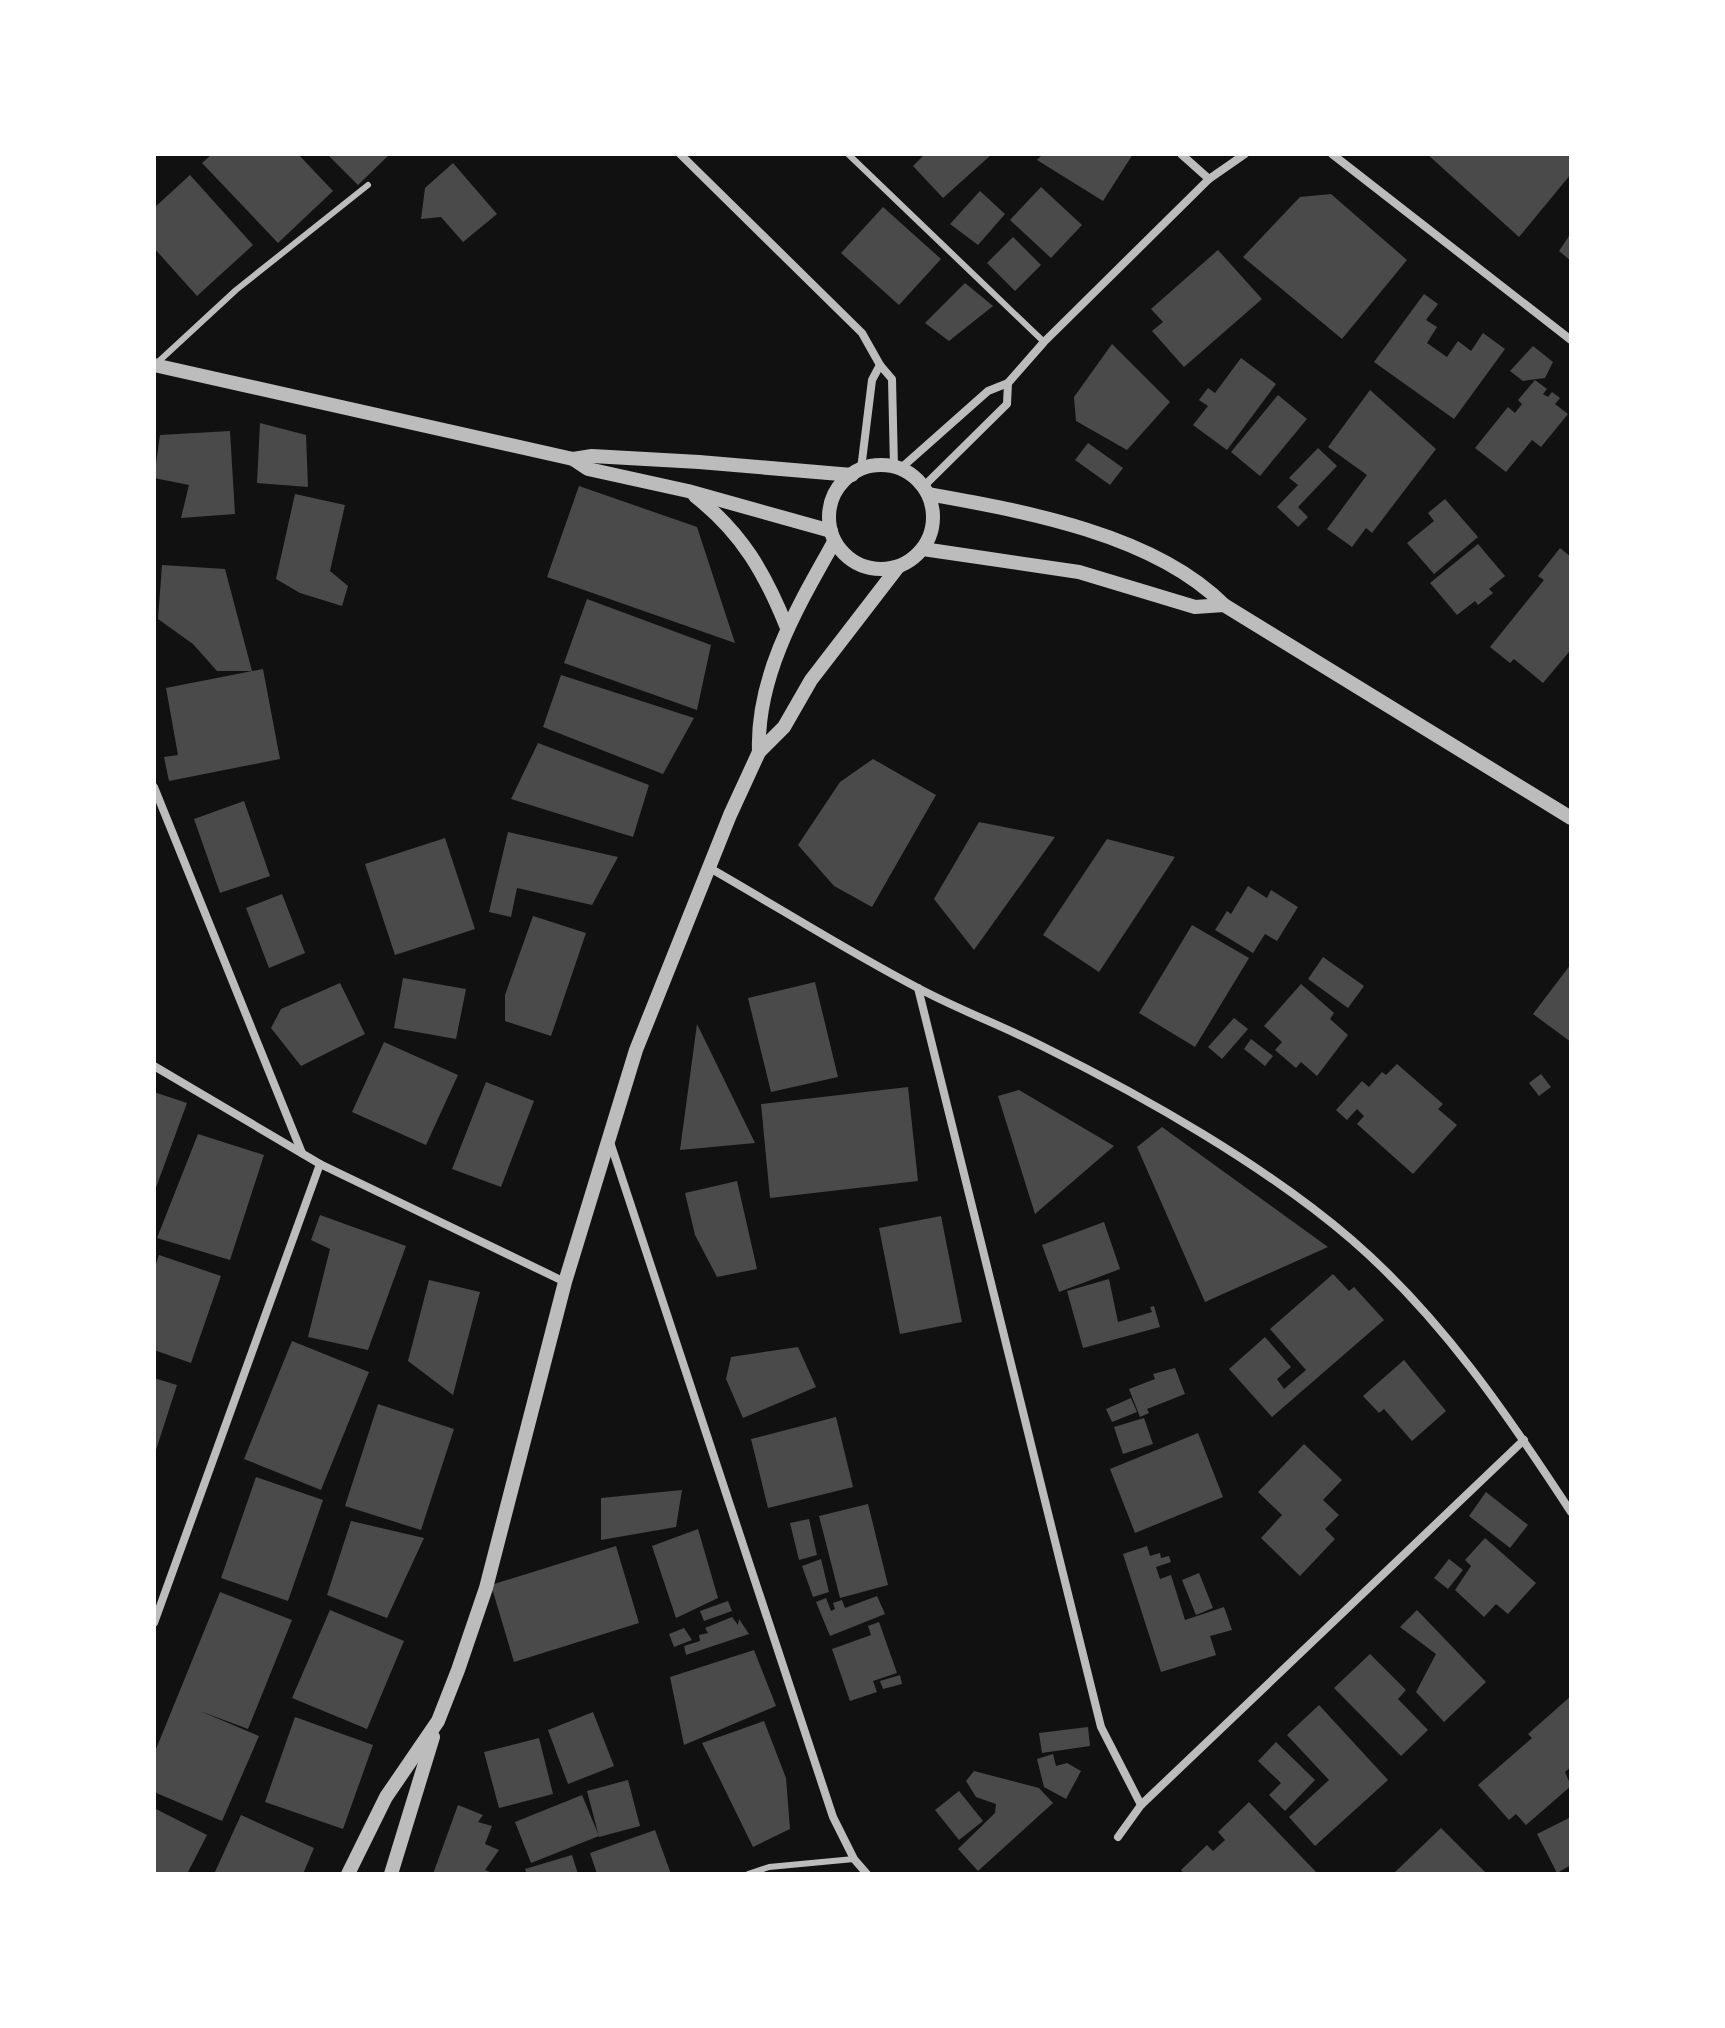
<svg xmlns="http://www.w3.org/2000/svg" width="1725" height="2028" viewBox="0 0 1725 2028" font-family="Ubuntu,sans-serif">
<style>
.building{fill:#4a4a4a}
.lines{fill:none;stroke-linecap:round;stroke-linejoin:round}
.service{stroke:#bcbcbc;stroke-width:6}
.minor{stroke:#bcbcbc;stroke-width:8}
.tertiary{stroke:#bcbcbc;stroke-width:14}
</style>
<rect width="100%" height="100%" fill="#111"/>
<g class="building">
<path d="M212 154H298L333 191 278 243 202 163Z"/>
<path d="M327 154H390L358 185Z"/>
<path d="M925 154H992L943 198 913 166Z"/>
<path d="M1043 154H1133L1103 201 1037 160Z"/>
<path d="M1427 154H1571V174L1519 237Z"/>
<path d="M453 163 497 214 463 242 441 217 421 219 425 188Z"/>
<path d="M190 175 253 245 197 296 154 248V208Z"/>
<path d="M1041 187 1082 225 1051 258 1010 220Z"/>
<path d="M980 191 1005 214 978 245 950 224Z"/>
<path d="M1331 194 1407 260 1342 339 1243 257 1300 197Z"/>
<path d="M883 207 941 259 899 305 841 253Z"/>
<path d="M1571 233V261L1559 251Z"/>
<path d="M1013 237 1041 265 1015 291 987 263Z"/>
<path d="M1218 250 1262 299 1184 367 1152 331 1163 322 1151 309Z"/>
<path d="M965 283 993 306 949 341 925 323Z"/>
<path d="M1424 294 1438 304 1426 320 1437 327 1427 343 1447 357 1458 341 1471 351 1483 333 1505 349 1454 419 1374 362Z"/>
<path d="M1112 344 1170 402 1127 450 1076 421 1074 397Z"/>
<path d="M1533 346 1553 362 1545 378 1523 381 1510 371Z"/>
<path d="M1241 358 1276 384 1227 450 1193 425 1208 406 1199 400 1208 388 1215 393Z"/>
<path d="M1535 380 1547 389 1543 394 1548 397 1552 392 1560 398 1555 404 1568 414 1541 447 1532 440 1506 472 1475 448 1508 407 1515 413 1522 404 1518 400Z"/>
<path d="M1370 390 1436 449 1372 533 1366 528 1352 547 1327 529 1367 475 1328 447Z"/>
<path d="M1278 395 1307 419 1260 476 1231 452Z"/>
<path d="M260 423 306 435 308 487 257 483Z"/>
<path d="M230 431 235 514 181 518 189 485 154 478 160 435Z"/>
<path d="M1088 443 1123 468 1110 485 1075 460Z"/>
<path d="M1318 448 1337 466 1298 507 1308 517 1298 527 1277 507 1298 485 1289 478Z"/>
<path d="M579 486 697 527 735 643 547 577Z"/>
<path d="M295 494 345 505 330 571 348 586 342 606 300 593 276 579Z"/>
<path d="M1445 499 1478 537 1434 574 1407 543 1434 521 1428 513Z"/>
<path d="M1478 544 1505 576 1489 589 1493 593 1478 605 1475 601 1457 615 1430 583Z"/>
<path d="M1560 548 1571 557V654L1569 652 1543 683 1514 659 1510 663 1490 647 1544 580 1538 576Z"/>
<path d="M162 565 225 569 252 671H217L193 644 158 619Z"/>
<path d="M587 599 711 645 697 710 564 663Z"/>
<path d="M263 669 280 759 169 781 164 757 178 755 166 688Z"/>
<path d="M561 675 694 718 663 774 543 727Z"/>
<path d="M538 743 649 785 633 837 511 799Z"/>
<path d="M873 759 936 795 872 907 834 886 798 845 840 782Z"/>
<path d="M244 801 270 876 220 893 194 819Z"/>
<path d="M979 822 1055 837 974 950 934 899Z"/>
<path d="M508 832 618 857 592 905 517 888 511 917 489 912Z"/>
<path d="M445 838 475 929 395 955 365 864Z"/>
<path d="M1107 839 1175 857 1099 972 1043 935Z"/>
<path d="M1248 886 1267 898 1271 890 1298 907 1277 941 1265 934 1253 953 1215 930 1227 911 1231 914Z"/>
<path d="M282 894 305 953 269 968 246 908Z"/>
<path d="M533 916 586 933 551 1036 505 1021V995Z"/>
<path d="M1192 925 1249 958 1195 1047 1139 1013Z"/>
<path d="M1323 957 1364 986 1348 1008 1308 979Z"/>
<path d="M1571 964V1042L1533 1014Z"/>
<path d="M403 978 466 989 456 1039 394 1028Z"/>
<path d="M815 982 838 1077 771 1092 748 998Z"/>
<path d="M340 983 365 1034 301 1066 271 1028 281 1009Z"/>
<path d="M1301 984 1334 1013 1330 1019 1348 1035 1317 1076 1301 1062 1296 1068 1275 1050 1282 1042 1264 1026Z"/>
<path d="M1234 1018 1248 1029 1222 1059 1208 1047Z"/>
<path d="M697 1024 755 1143 680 1150Z"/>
<path d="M1251 1039 1273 1056 1265 1066 1244 1049Z"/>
<path d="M384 1042 458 1075 426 1145 352 1112Z"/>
<path d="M1397 1064 1443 1104 1438 1109 1457 1125 1413 1174 1357 1124 1364 1116 1357 1109 1347 1120 1336 1110 1362 1081 1369 1087 1382 1072 1386 1075Z"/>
<path d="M1541 1074 1551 1087 1539 1096 1529 1083Z"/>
<path d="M486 1082 534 1101 501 1187 452 1169Z"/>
<path d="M908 1087 918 1181 770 1198 761 1104Z"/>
<path d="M1019 1090 1114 1146 1035 1214 998 1096Z"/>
<path d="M154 1092 187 1103 154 1193Z"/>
<path d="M1162 1127 1328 1247 1205 1302 1137 1147Z"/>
<path d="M198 1134 264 1155 230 1260 157 1238Z"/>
<path d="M737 1181 757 1269 717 1277 695 1235 685 1193Z"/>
<path d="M320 1215 406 1246 368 1350 308 1337 330 1249 311 1240Z"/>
<path d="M941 1216 962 1322 900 1334 879 1228Z"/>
<path d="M1104 1222 1120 1269 1059 1292 1042 1245Z"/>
<path d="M159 1255 221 1276 191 1363 154 1350V1270Z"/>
<path d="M1333 1274 1349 1291 1354 1287 1384 1320 1272 1417 1229 1369 1265 1337 1291 1367 1277 1379 1284 1389 1306 1370 1270 1329Z"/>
<path d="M1109 1279 1118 1322 1152 1312 1150 1307 1154 1306 1160 1327 1083 1348 1067 1291Z"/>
<path d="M429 1280 480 1292 453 1395 408 1361Z"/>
<path d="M292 1341 369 1372 321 1490 244 1459Z"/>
<path d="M798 1347 816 1387 743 1418 726 1379 731 1357Z"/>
<path d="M1404 1360 1446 1411 1412 1441 1384 1409 1379 1413 1363 1396Z"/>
<path d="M1175 1368 1185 1394 1147 1409 1149 1413 1140 1417 1129 1389 1155 1379 1153 1374Z"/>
<path d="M154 1378 177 1385 155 1453H154Z"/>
<path d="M1131 1398 1137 1412 1112 1422 1106 1409Z"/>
<path d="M378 1404 454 1429 421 1530 345 1506Z"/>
<path d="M836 1417 853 1487 768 1508 751 1439Z"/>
<path d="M1144 1418 1153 1444 1123 1454 1114 1427Z"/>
<path d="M1198 1433 1223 1497 1135 1533 1110 1469Z"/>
<path d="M1304 1444 1342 1480 1323 1500 1339 1515 1325 1529 1335 1539 1300 1576 1261 1538 1282 1515 1258 1492Z"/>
<path d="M256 1477 323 1500 288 1601 221 1578Z"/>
<path d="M682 1490 676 1527 601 1540V1498Z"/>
<path d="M1486 1492 1528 1525 1510 1548 1469 1516Z"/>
<path d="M868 1504 888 1585 840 1598 819 1516Z"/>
<path d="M809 1519 817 1555 799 1560 790 1523Z"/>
<path d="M351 1521 424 1538 387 1618 327 1595Z"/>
<path d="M698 1529 718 1598 676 1618 652 1546Z"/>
<path d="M1485 1538 1536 1583 1508 1614 1496 1604 1484 1617 1455 1590 1471 1566 1465 1560Z"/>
<path d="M616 1546 639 1623 514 1662 491 1585Z"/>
<path d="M1147 1546 1150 1556 1160 1553 1161 1558 1169 1556 1171 1562 1156 1567 1160 1579 1171 1575 1185 1620 1224 1607 1232 1630 1210 1636 1216 1655 1161 1672 1123 1554Z"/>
<path d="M821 1559 829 1592 813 1597 802 1566Z"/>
<path d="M1449 1559 1463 1570 1448 1589 1434 1578Z"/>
<path d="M1199 1573 1213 1608 1196 1615 1182 1580Z"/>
<path d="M220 1592 292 1620 248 1729 200 1711 259 1736 222 1821 154 1792V1754Z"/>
<path d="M877 1596 885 1614 830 1636 816 1602 826 1598 831 1611 835 1609 833 1603 842 1600 845 1608Z"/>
<path d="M728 1601 732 1611 704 1621 700 1611Z"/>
<path d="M330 1610 404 1641 367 1729 292 1698Z"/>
<path d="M1417 1610 1486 1682 1444 1722 1416 1692 1436 1654 1400 1627Z"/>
<path d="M732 1617 738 1625 739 1619 749 1634 686 1655 684 1646 700 1641 699 1635 708 1633 705 1628Z"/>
<path d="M879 1622 897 1673 873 1681 877 1692 850 1701 832 1649 871 1635 868 1626Z"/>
<path d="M684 1628 692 1640 674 1647 669 1634Z"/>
<path d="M754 1650 776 1706 684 1745 670 1677Z"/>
<path d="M1370 1654 1406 1690 1398 1699 1428 1730 1401 1756 1334 1688Z"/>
<path d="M900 1675 902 1684 883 1689 880 1681Z"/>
<path d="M1571 1696V1767L1565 1772 1571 1786 1526 1825 1516 1814 1509 1820 1478 1785 1532 1738 1528 1734Z"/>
<path d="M1319 1705 1388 1780 1315 1846 1289 1817 1329 1780 1287 1735Z"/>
<path d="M593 1712 614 1766 568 1784 548 1730Z"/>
<path d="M295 1717 373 1745 343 1829 265 1802Z"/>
<path d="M764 1721 786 1778 790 1829 753 1847 702 1743Z"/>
<path d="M1088 1727 1090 1746 1042 1753 1039 1733Z"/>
<path d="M539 1738 553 1794 499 1808 484 1752Z"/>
<path d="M1276 1742 1315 1780 1285 1811 1269 1795 1281 1783 1258 1761Z"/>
<path d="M1053 1754 1056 1766 1067 1763 1081 1771 1066 1799 1044 1787 1037 1759Z"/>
<path d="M974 1771 1039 1788 1053 1803 978 1871 958 1849 995 1813 996 1804 976 1797 966 1781Z"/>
<path d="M628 1780 640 1826 599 1837 587 1791Z"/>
<path d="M959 1791 983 1821 959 1840 935 1810Z"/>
<path d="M582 1795 599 1836 531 1863 515 1822Z"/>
<path d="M1249 1802 1318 1874H1184L1181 1870 1207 1845 1213 1851 1225 1840 1218 1832Z"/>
<path d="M458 1805 483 1815 478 1822 492 1826 485 1844 499 1850 485 1870 496 1874H433Z"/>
<path d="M154 1808 207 1835 187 1874H154Z"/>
<path d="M241 1815 314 1848 303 1874H214Z"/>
<path d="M1571 1817V1865L1557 1873 1537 1834Z"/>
<path d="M1441 1828 1487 1874H1393Z"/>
<path d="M655 1830 671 1874H597L590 1853Z"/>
<path d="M572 1855 578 1874H527L525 1869Z"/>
</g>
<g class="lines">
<g class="service">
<path d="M848 154 1044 342"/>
<path d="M157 363 236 290 368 185"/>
<path d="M748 1874 769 1867 854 1859"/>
</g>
<g class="minor">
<path d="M680 154 862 333 880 365 892 379 894 467"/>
<path d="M1181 154 1209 179"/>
<path d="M1332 154 1571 340"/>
<path d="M861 469 872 380 880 365"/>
<path d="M900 469 988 391 1008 383 1044 342 1209 179 1245 154"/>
<path d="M923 487 1007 404 1008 383"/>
<path d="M154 787 302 1153"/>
<path d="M708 867C778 907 847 951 918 988 959 1010 1003 1026 1044 1047 1145 1097 1266 1166 1352 1240 1441 1317 1507 1414 1571 1512"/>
<path d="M918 988 1101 1727 1141 1805"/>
<path d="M154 1066 320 1164 565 1282"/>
<path d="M610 1142 833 1817 854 1859 867 1874"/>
<path d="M154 1623 320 1164"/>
<path d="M1118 1837 1141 1805 1524 1440"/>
</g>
<g class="tertiary">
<path d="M154 365 573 459 592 456 699 462 852 475"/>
<path d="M573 459 588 469 688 491 831 531"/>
<circle cx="881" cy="517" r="52"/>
<path d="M928 494C1023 511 1154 534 1224 605L1571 818"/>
<path d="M695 496C742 533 765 573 787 628"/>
<path d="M923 549 1079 572 1195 607 1224 605"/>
<path d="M759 752C756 676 798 606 834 542"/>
<path d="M348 1874 386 1797 438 1721 458 1670 486 1588 565 1282 636 1050 730 815 759 752 784 727 811 680 898 567"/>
<path d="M391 1874 433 1737"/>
</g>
</g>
<rect width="1725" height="2028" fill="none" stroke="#ffffff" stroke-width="312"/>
</svg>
